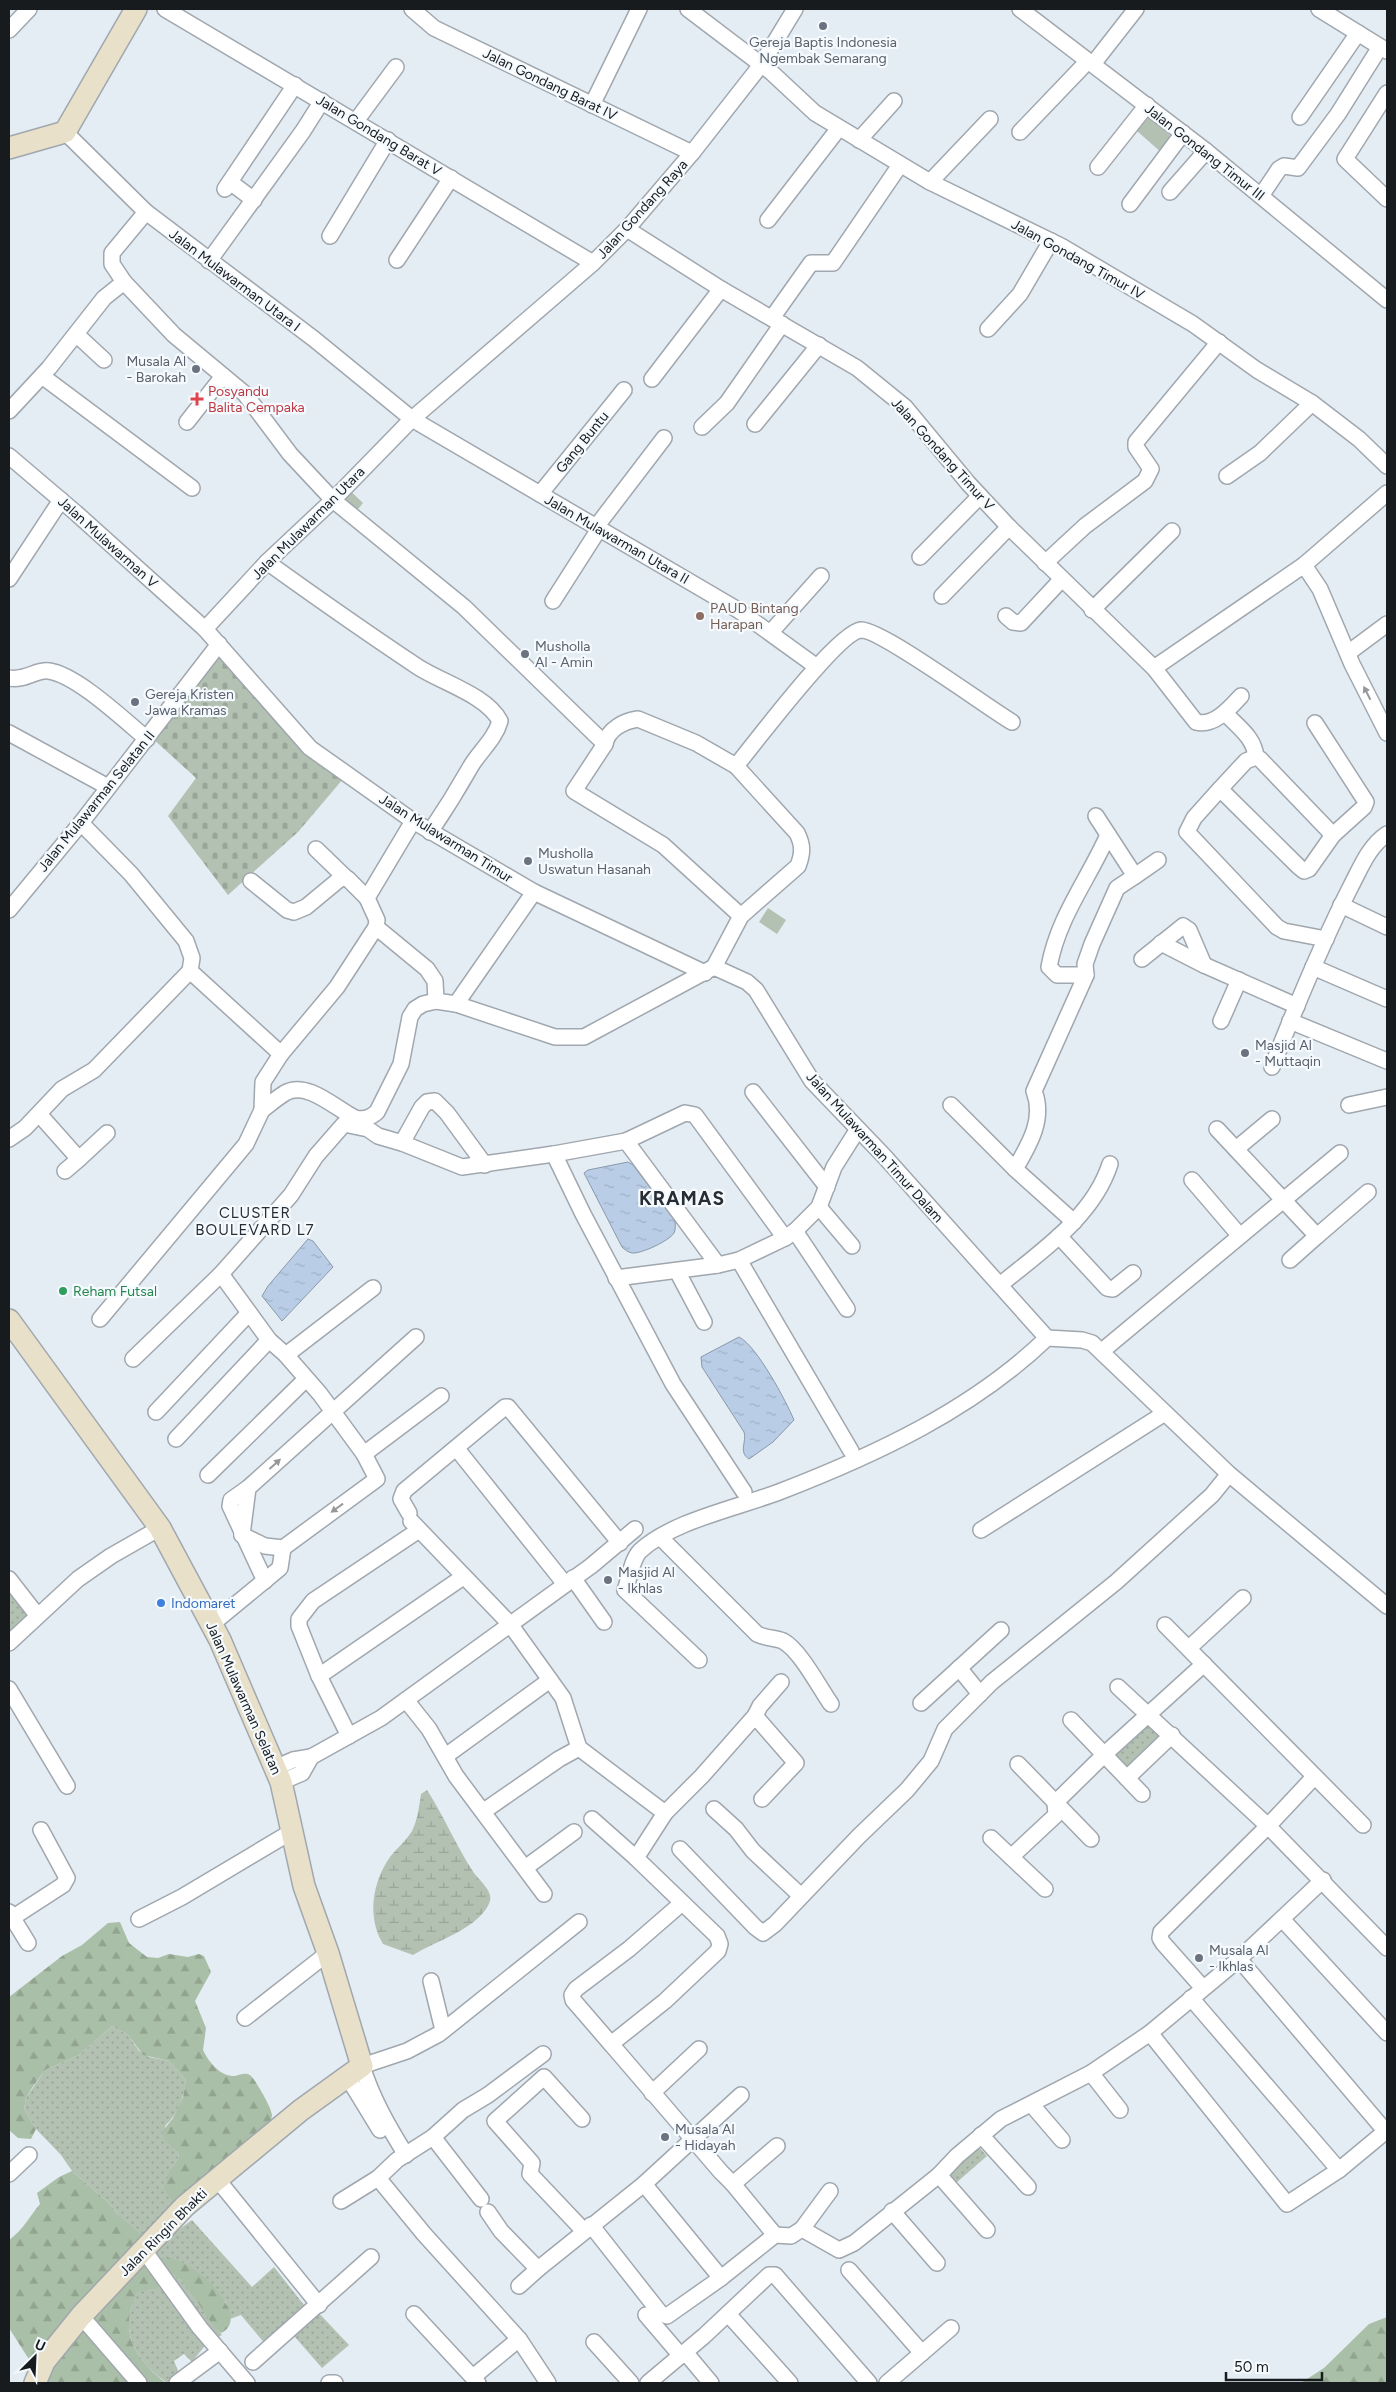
<svg xmlns="http://www.w3.org/2000/svg" width="1396" height="2392" viewBox="0 0 1396 2392" font-family="Figtree,sans-serif">
<style>
.grass{fill:url(#grass-dots)}
.forest{fill:url(#forest-firs)}
.wetland{fill:url(#wetland-marsh)}
.cemetery{fill:url(#cemetery-stones)}
.pitch{fill:#b2c1b1}
.water{fill:url(#water-ripples);stroke:#8998aa}
.lines{fill:none;stroke-linecap:round;stroke-linejoin:round}
.street-casing{stroke:#a0a7ae;stroke-width:18}
.secondary-casing{stroke:#a0a7ae;stroke-width:24}
.street{stroke:#fff;stroke-width:15}
.secondary{stroke:#e8e0c8;stroke-width:21}
.oneway{fill:#97989a}
.worship-dot{fill:#6b7280;stroke:#f5fafe;stroke-width:2}
.health-dot{fill:#e0444e;stroke:#f5fafe;stroke-width:2}
.education-dot{fill:#8d6e63;stroke:#f5fafe;stroke-width:2}
.leisure-dot{fill:#2e9e5b;stroke:#f5fafe;stroke-width:2}
.shop-dot{fill:#3f7fe0;stroke:#f5fafe;stroke-width:2}
.labels{text-anchor:middle;stroke-width:4.5;stroke-linejoin:round;paint-order:stroke}
.worship-label{font-size:14px;fill:#5b616d;stroke:#f5fafe;text-anchor:start}
.street-label{font-size:14px;fill:#181b1e;stroke:#f5fafe}
.health-label{font-size:14px;fill:#be3a42;stroke:#f5fafe;text-anchor:start}
.education-label{font-size:14px;fill:#785e54;stroke:#f5fafe;text-anchor:start}
.leisure-label{font-size:14px;fill:#27864d;stroke:#f5fafe;text-anchor:start}
.shop-label{font-size:14px;fill:#366cbe;stroke:#f5fafe;text-anchor:start}
.neighbourhood-label{font-size:15px;letter-spacing:1px;fill:#272d32;stroke:#f5fafe}
.district-label{font-size:19px;font-weight:bold;letter-spacing:1px;fill:#272d32;stroke:#f5fafe}
</style>
<defs>
<pattern id="grass-dots" width="8" height="8" patternUnits="userSpaceOnUse" patternTransform="scale(1.25)"><rect width="8" height="8" fill="#b2c1b1"/><path d="M2 2h.1M6 6h.1" fill="none" stroke="#98a598" stroke-width="1.8" stroke-linecap="round"/></pattern>
<pattern id="forest-firs" width="22" height="20" patternUnits="userSpaceOnUse" patternTransform="scale(1.25)"><rect width="22" height="20" fill="#aabfa7"/><path d="M5 1l3.5 6h-7zM16 11l3.5 6h-7z" fill="#92a48f"/></pattern>
<pattern id="wetland-marsh" width="20" height="14" patternUnits="userSpaceOnUse" patternTransform="scale(1.25)"><rect width="20" height="14" fill="#b2c1b1"/><path d="M1 5h8M5 5V1M11 12h8M15 12V8" fill="none" stroke="#98a598"/></pattern>
<pattern id="cemetery-stones" width="16" height="16" patternUnits="userSpaceOnUse" patternTransform="scale(1.25)"><rect width="16" height="16" fill="#b2c1b1"/><path d="M2 7V4a2 2 0 0 1 4 0v3zM10 15v-3a2 2 0 0 1 4 0v3z" fill="#98a598"/></pattern>
<pattern id="water-ripples" width="26" height="14" patternUnits="userSpaceOnUse" patternTransform="scale(1.25)"><rect width="26" height="14" fill="#b9cee6"/><path d="M2 4q2-2 4 0t4 0M15 11q2-2 4 0t4 0" fill="none" stroke="#9eb0c5"/></pattern>
</defs>
<rect width="100%" height="100%" fill="#e5edf4"/>
<g class="grass">
<path d="M9 1579 37 1609 9 1639Z"/>
<path d="M1148 1719 1162 1732 1126 1771 1111 1757Z"/>
<path d="M112 2026 128 2035 139 2051 149 2057 169 2061 186 2080C184 2097 178 2114 165 2126L171 2145 179 2154 178 2159 170 2169 175 2204 143 2239 116 2213 110 2204 72 2171 61 2155 36 2129 24 2109 26 2098 45 2070 79 2055Z"/>
<path d="M978 2146 987 2156 956 2183 946 2173Z"/>
<path d="M192 2220 252 2287 274 2267 308 2310 313 2307 349 2345 322 2368 288 2329 266 2345 241 2315 230 2319 226 2302 159 2258 152 2249Z"/>
<path d="M172 2274C192 2285 209 2318 222 2335L207 2343 192 2362 184 2354 174 2361 179 2373 167 2383C133 2358 118 2331 138 2290L157 2289Z"/>
</g>
<g class="forest">
<path d="M120 1922 129 1943 147 1957 158 1958 169 1954 188 1957 199 1954 204 1956 211 1972 195 2001 206 2028 203 2050C208 2061 220 2076 233 2076 239 2076 246 2071 251 2076 256 2081 273 2110 272 2116 268 2140 196 2187 175 2204L164 2189 170 2169 178 2159 179 2154 166 2141 162 2132 173 2118 183 2097 186 2080 169 2061 143 2055 128 2035 112 2026 79 2055 45 2070 32 2088 26 2098 24 2109 36 2129 31 2139 18 2138 9 2130V1997L62 1956 82 1945 108 1923Z"/>
<path d="M72 2171 110 2204 116 2213 141 2235 159 2258C191 2252 255 2318 221 2333 203 2319 195 2287 172 2274L157 2289 138 2291C118 2331 133 2357 166 2383H44L9 2328V2240C23 2230 29 2217 40 2204L37 2193 59 2177Z"/>
<path d="M1387 2317V2383H1301L1324 2368 1369 2324Z"/>
</g>
<path class="wetland" d="M427 1790C444 1816 456 1846 474 1873 479 1880 493 1891 490 1901 481 1928 435 1941 413 1955L383 1944C367 1917 372 1883 390 1857 397 1848 406 1841 412 1831 418 1819 419 1806 421 1794Z"/>
<path class="cemetery" d="M218 656 299 742 343 779 298 832 228 895 168 816 196 778 152 738Z"/>
<g class="pitch">
<path d="M1149 117 1174 139 1162 153 1137 131Z"/>
<path d="M344 485 363 503 355 513 335 494Z"/>
<path d="M768 908 786 920 777 934 759 922Z"/>
</g>
<g class="water">
<path d="M628 1162 633 1165 675 1221C675 1225 676 1229 674 1233 669 1241 641 1254 632 1253 628 1252 625 1250 622 1247L584 1173 588 1170Z"/>
<path d="M308 1239 313 1241 333 1267 282 1321 262 1296 268 1286Z"/>
<path d="M739 1337C757 1346 786 1401 794 1420L773 1442 749 1459C738 1452 747 1442 744 1432L702 1367 701 1357Z"/>
</g>
<g class="lines">
<g class="street-casing">
<g id="street">
<path d="M165 9 593 263"/>
<path d="M412 9 434 28 692 153"/>
<path d="M688 9 771 72 815 113 930 182 1061 246 1193 324 1257 370 1312 403 1359 439 1387 466"/>
<path d="M1020 9 1206 151 1387 300"/>
<path d="M1319 9 1387 51"/>
<path d="M9 30 29 9"/>
<path d="M1093 64 1136 9"/>
<path d="M1387 93 1345 159 1387 199"/>
<path d="M592 105 639 9"/>
<path d="M1300 117 1358 33"/>
<path d="M356 121 396 67"/>
<path d="M65 132 146 212 314 339 412 419 738 610 817 667"/>
<path d="M1020 132 1088 61"/>
<path d="M859 140 894 101"/>
<path d="M1098 167 1147 105"/>
<path d="M230 182 254 200"/>
<path d="M930 182 990 119"/>
<path d="M225 189 295 85"/>
<path d="M1170 192 1206 151"/>
<path d="M1261 196 1279 169 1284 166 1298 168 1338 114 1380 47"/>
<path d="M1130 204 1183 133"/>
<path d="M146 212 112 253V264L124 282 174 335 245 394 290 454 333 500 464 607 605 744"/>
<path d="M768 220 839 128"/>
<path d="M627 229 721 289 857 368 905 407 968 483 1009 527 1154 668 1196 722C1214 727 1231 707 1241 696"/>
<path d="M330 236 388 140"/>
<path d="M397 260 451 178"/>
<path d="M209 261 303 131 322 101"/>
<path d="M772 318 811 263H833L900 165"/>
<path d="M988 329 1020 294 1051 241"/>
<path d="M76 334 104 360"/>
<path d="M42 376 192 488"/>
<path d="M652 379 721 289"/>
<path d="M9 411 49 368 104 298 124 282"/>
<path d="M187 422 223 376"/>
<path d="M755 424 819 345"/>
<path d="M702 427 727 403 782 324"/>
<path d="M9 456 76 513 205 629 310 748 413 821 534 892 705 973"/>
<path d="M1227 476 1260 453 1312 403"/>
<path d="M540 494 624 390"/>
<path d="M596 527 664 438"/>
<path d="M920 557 980 496"/>
<path d="M267 562C317 598 367 633 418 667 443 683 486 695 500 721 495 739 480 751 471 766 458 789 445 810 430 832"/>
<path d="M1045 563 1085 526 1145 481 1151 469 1136 447V442L1219 342"/>
<path d="M1304 565 1320 589 1352 664 1387 733"/>
<path d="M9 579 61 500"/>
<path d="M942 596 1009 527"/>
<path d="M553 601 599 529"/>
<path d="M1092 610 1172 531"/>
<path d="M1006 616 1013 622 1021 623 1061 580"/>
<path d="M205 629 267 562 333 500 412 419 593 263 627 229 692 153 761 65 795 9"/>
<path d="M771 632 821 576"/>
<path d="M1348 653 1387 624"/>
<path d="M1154 668 1304 565 1387 493"/>
<path d="M9 678C26 681 36 669 49 671 77 675 124 720 147 739"/>
<path d="M1225 713C1238 727 1254 737 1256 757"/>
<path d="M1315 723 1366 802 1364 807 1333 835 1309 869 1304 871 1299 867 1220 789 1194 818 1187 832 1277 927 1284 931 1326 939"/>
<path d="M9 733 108 787"/>
<path d="M736 766C755 743 838 632 861 630 881 629 988 708 1012 722"/>
<path d="M1220 789 1246 761 1256 757 1260 759 1333 835"/>
<path d="M81 823 131 874 186 941 192 958 190 971"/>
<path d="M316 849 346 878"/>
<path d="M1135 876 1158 860"/>
<path d="M251 881 287 910 294 912 306 907 341 878 348 879 367 898"/>
<path d="M1341 905 1387 927"/>
<path d="M9 910 81 823 219 644"/>
<path d="M376 927 427 969 435 981 436 1001"/>
<path d="M1161 943 1204 965 1297 1006"/>
<path d="M1142 959 1183 926 1189 930 1204 965"/>
<path d="M714 967 741 916 798 866C803 853 803 845 797 833L736 766 696 743 638 719C624 721 608 729 605 744L574 791 663 845 741 916"/>
<path d="M1313 967 1387 999"/>
<path d="M190 971 281 1054 337 987 376 927 377 920 367 898 413 821"/>
<path d="M1086 975 1085 964 1092 944 1117 888 1135 876 1096 816"/>
<path d="M456 1004 534 892"/>
<path d="M1221 1021 1239 980"/>
<path d="M1290 1021 1387 1061"/>
<path d="M1272 1067C1296 1006 1321 945 1351 886 1361 867 1369 846 1387 834"/>
<path d="M753 1092 827 1187"/>
<path d="M951 1105 1015 1169"/>
<path d="M1349 1105 1387 1097"/>
<path d="M262 1110C270 1104 277 1098 285 1093 307 1080 336 1109 355 1118 365 1120 370 1118 377 1112L401 1064 410 1017 415 1009 423 1004 436 1001 456 1004 555 1037H584L714 967 747 982 756 990 812 1081 884 1156 1047 1338"/>
<path d="M39 1114 79 1159 107 1133"/>
<path d="M1217 1129 1317 1236 1368 1192"/>
<path d="M9 1139 25 1128 62 1089 94 1070 190 971"/>
<path d="M626 1141 685 1113 695 1115 785 1238"/>
<path d="M402 1143 422 1107 427 1102 435 1101 447 1113 485 1165"/>
<path d="M1236 1149 1272 1119"/>
<path d="M554 1154 626 1141 718 1265"/>
<path d="M65 1171 79 1159"/>
<path d="M1192 1180 1240 1236"/>
<path d="M819 1207 852 1246"/>
<path d="M1074 1222 1015 1169C1029 1145 1045 1119 1034 1091L1086 975H1057L1049 967C1058 917 1088 880 1108 835"/>
<path d="M795 1231 847 1309"/>
<path d="M1059 1236 1107 1288 1113 1289 1133 1273"/>
<path d="M739 1260 851 1451"/>
<path d="M1290 1260 1317 1236"/>
<path d="M677 1271 704 1322"/>
<path d="M221 1274 269 1340 286 1355 320 1394 364 1454 377 1479 283 1548 265 1546 242 1535"/>
<path d="M616 1278 718 1265 739 1260 785 1238 795 1231 819 1207 834 1167 858 1129"/>
<path d="M1000 1285C1041 1251 1093 1217 1110 1164"/>
<path d="M100 1319 246 1144 262 1110 263 1082 281 1054"/>
<path d="M1102 1351 1340 1153"/>
<path d="M286 1355 373 1288"/>
<path d="M133 1359 221 1274 291 1195 316 1156 344 1124 368 1129 378 1136 402 1143 462 1167 554 1154 583 1214 673 1384 744 1492"/>
<path d="M156 1412 249 1313"/>
<path d="M176 1439 269 1340"/>
<path d="M457 1449 565 1584"/>
<path d="M364 1454 441 1396"/>
<path d="M208 1475 305 1380"/>
<path d="M248 1488 231 1500 230 1506 265 1581"/>
<path d="M409 1513 401 1499 404 1491 505 1407H508L620 1543"/>
<path d="M411 1521 510 1624 563 1698 579 1748 665 1813"/>
<path d="M981 1530 1165 1413"/>
<path d="M242 1535 248 1488 416 1337"/>
<path d="M661 1538 757 1634C765 1638 775 1638 783 1641 800 1650 819 1687 831 1704"/>
<path d="M573 1578 604 1622"/>
<path d="M9 1579 37 1615"/>
<path d="M212 1624 280 1568 283 1548"/>
<path d="M1165 1625 1363 1825"/>
<path d="M9 1643 78 1579 111 1556 160 1528"/>
<path d="M1189 1648 1243 1598"/>
<path d="M699 1660 625 1590C629 1580 632 1559 640 1551 672 1521 737 1508 779 1492 875 1455 972 1410 1047 1338L1082 1340 1092 1343 1229 1474 1387 1606"/>
<path d="M959 1668 980 1694"/>
<path d="M319 1676 463 1577"/>
<path d="M1118 1687 1268 1826 1387 1948"/>
<path d="M9 1689 67 1786"/>
<path d="M406 1700 429 1729 456 1776 544 1894"/>
<path d="M921 1703 1001 1630"/>
<path d="M755 1716 760 1706 781 1682"/>
<path d="M1071 1720 1142 1794"/>
<path d="M349 1736 319 1676 299 1626V1619L313 1601 419 1530"/>
<path d="M447 1755 550 1680"/>
<path d="M1018 1764 1091 1839"/>
<path d="M275 1768 293 1760 311 1757 381 1718 591 1566 635 1529"/>
<path d="M1127 1778 1172 1735"/>
<path d="M281 1782 302 1773 311 1757"/>
<path d="M762 1799 796 1763 755 1716 702 1776 665 1813 636 1858 717 1936 720 1944 718 1951 665 2001 611 2044 721 2172 733 2184 775 2235 791 2236 802 2229 839 2250 854 2243 939 2175 957 2156 1001 2119 1091 2073 1150 2033 1239 1959 1323 1880"/>
<path d="M714 1809 736 1829 753 1851 801 1896"/>
<path d="M484 1811 559 1759 579 1748"/>
<path d="M592 1819 636 1858"/>
<path d="M991 1838 1011 1857"/>
<path d="M680 1849 755 1927 763 1933 775 1924 859 1836 907 1790 931 1761 945 1729 992 1682 1116 1582 1212 1495 1229 1474"/>
<path d="M525 1868 574 1832"/>
<path d="M1045 1889 1011 1857 1056 1815 1055 1803 1108 1751 1204 1664"/>
<path d="M9 1912 28 1943"/>
<path d="M139 1919 182 1897 291 1832"/>
<path d="M1282 1919 1387 2033"/>
<path d="M9 1920 63 1885 67 1878 41 1830"/>
<path d="M1239 1959 1387 2133"/>
<path d="M431 1981 443 2030"/>
<path d="M1203 1988 1163 1943 1160 1938 1161 1932 1268 1826 1314 1777"/>
<path d="M1191 1998 1339 2170"/>
<path d="M245 2018 328 1953"/>
<path d="M1150 2033 1287 2204 1339 2170 1386 2131"/>
<path d="M611 2044 573 2000 572 1995 576 1989 629 1949 682 1903"/>
<path d="M543 2054 488 2095 463 2110 433 2137 397 2160 378 2178 424 2234 519 2339 548 2383"/>
<path d="M1091 2073 1120 2110"/>
<path d="M347 2076 380 2130"/>
<path d="M652 2093 699 2049"/>
<path d="M1032 2105 1062 2140"/>
<path d="M582 2119 544 2077 495 2121 532 2163 530 2174 584 2231"/>
<path d="M981 2135 1028 2187"/>
<path d="M433 2137 481 2199"/>
<path d="M406 2155C388 2126 372 2098 362 2066L407 2051 439 2034 579 1922"/>
<path d="M9 2174 29 2155"/>
<path d="M939 2175 987 2230"/>
<path d="M217 2179 319 2305"/>
<path d="M644 2184 721 2278"/>
<path d="M733 2184 777 2146"/>
<path d="M341 2201 378 2178"/>
<path d="M892 2211 937 2263"/>
<path d="M488 2212 501 2231 538 2269 644 2184 741 2095"/>
<path d="M591 2225 661 2314 667 2316 721 2278 775 2235"/>
<path d="M802 2229 830 2191"/>
<path d="M143 2249 200 2328 247 2383"/>
<path d="M849 2270 922 2353"/>
<path d="M519 2286 538 2269"/>
<path d="M414 2314 478 2383"/>
<path d="M728 2314 790 2383"/>
<path d="M646 2315 681 2356"/>
<path d="M81 2316 139 2383"/>
<path d="M594 2342 631 2383"/>
<path d="M685 2352 711 2383"/>
<path d="M253 2362 371 2257"/>
<path d="M473 2377 519 2339"/>
<path d="M177 2383 220 2351"/>
<path d="M329 2383H335"/>
<path d="M648 2383 704 2336 769 2275H775L869 2383"/>
<path d="M887 2383 951 2328"/>
</g>
</g>
<g class="secondary-casing">
<g id="secondary">
<path d="M9 148 65 132 136 9"/>
<path d="M9 1320 160 1528 220 1640 281 1782 304 1886 328 1953 362 2066 301 2110 185 2206 81 2316 44 2362 35 2383"/>
</g>
</g>
<use href="#street" class="street"/>
<use href="#secondary" class="secondary"/>
</g>
<defs><path id="oneway-solid" d="M-6-.8H1V-3.2L6.5 0L1 3.2V.8H-6Z" transform="scale(1.25)"/></defs>
<g class="oneway">
<use href="#oneway-solid" transform="translate(1367 693) rotate(-117)"/>
<use href="#oneway-solid" transform="translate(275 1464) rotate(-42)"/>
<use href="#oneway-solid" transform="translate(337 1508) rotate(144)"/>
</g>
<g class="worship-dot">
<circle cx="823" cy="26" r="5"/>
<circle cx="196" cy="369" r="5"/>
<circle cx="525" cy="654" r="5"/>
<circle cx="135" cy="702" r="5"/>
<circle cx="528" cy="861" r="5"/>
<circle cx="1245" cy="1053" r="5"/>
<circle cx="608" cy="1580" r="5"/>
<circle cx="1199" cy="1958" r="5"/>
<circle cx="665" cy="2137" r="5"/>
</g>
<path class="health-dot" d="M194.5 391.5h5v5h5v5h-5v5h-5v-5h-5v-5h5z"/>
<circle class="education-dot" cx="700" cy="616" r="5"/>
<circle class="leisure-dot" cx="63" cy="1291" r="5"/>
<circle class="shop-dot" cx="161" cy="1603" r="5"/>
<g class="labels">
<g class="worship-label">
<text x="823" y="47" text-anchor="middle">Gereja Baptis Indonesia<tspan x="823" dy="16">Ngembak Semarang</tspan></text>
<text x="186" y="366" text-anchor="end">Musala Al<tspan x="186" dy="16">- Barokah</tspan></text>
<text x="535" y="651">Musholla<tspan x="535" dy="16">Al - Amin</tspan></text>
<text x="145" y="699">Gereja Kristen<tspan x="145" dy="16">Jawa Kramas</tspan></text>
<text x="538" y="858">Musholla<tspan x="538" dy="16">Uswatun Hasanah</tspan></text>
<text x="1255" y="1050">Masjid Al<tspan x="1255" dy="16">- Muttaqin</tspan></text>
<text x="618" y="1577">Masjid Al<tspan x="618" dy="16">- Ikhlas</tspan></text>
<text x="1209" y="1955">Musala Al<tspan x="1209" dy="16">- Ikhlas</tspan></text>
<text x="675" y="2134">Musala Al<tspan x="675" dy="16">- Hidayah</tspan></text>
</g>
<g class="street-label">
<text transform="translate(550 84) rotate(26)" y="5">Jalan Gondang Barat IV</text>
<text transform="translate(379 135) rotate(31)" y="5">Jalan Gondang Barat V</text>
<text transform="translate(1205 152) rotate(38)" y="5">Jalan Gondang Timur III</text>
<text transform="translate(642 209) rotate(-48)" y="5">Jalan Gondang Raya</text>
<text transform="translate(1078 259) rotate(29)" y="5">Jalan Gondang Timur IV</text>
<text transform="translate(235 280) rotate(37)" y="5">Jalan Mulawarman Utara I</text>
<text transform="translate(582 442) rotate(-51)" y="5">Gang Buntu</text>
<text transform="translate(943 454) rotate(48)" y="5">Jalan Gondang Timur V</text>
<text transform="translate(308 523) rotate(-45)" y="5">Jalan Mulawarman Utara</text>
<text transform="translate(617 539) rotate(30)" y="5">Jalan Mulawarman Utara II</text>
<text transform="translate(108 542) rotate(42)" y="5">Jalan Mulawarman V</text>
<text transform="translate(96 801) rotate(-51)" y="5">Jalan Mulawarman Selatan II</text>
<text transform="translate(446 838) rotate(32)" y="5">Jalan Mulawarman Timur</text>
<text transform="translate(875 1147) rotate(48)" y="5">Jalan Mulawarman Timur Dalam</text>
<text transform="translate(244 1698) rotate(66)" y="5">Jalan Mulawarman Selatan</text>
<text transform="translate(163 2232) rotate(-45)" y="5">Jalan Ringin Bhakti</text>
</g>
<g class="health-label">
<text x="208" y="396">Posyandu<tspan x="208" dy="16">Balita Cempaka</tspan></text>
</g>
<g class="education-label">
<text x="710" y="613">PAUD Bintang<tspan x="710" dy="16">Harapan</tspan></text>
</g>
<g class="leisure-label">
<text x="73" y="1296">Reham Futsal</text>
</g>
<g class="shop-label">
<text x="171" y="1608">Indomaret</text>
</g>
<g class="neighbourhood-label">
<text x="255" y="1218">CLUSTER<tspan x="255" dy="17">BOULEVARD L7</tspan></text>
</g>
<g class="district-label">
<text x="682" y="1205">KRAMAS</text>
</g>
</g>
<rect width="1396" height="2392" fill="none" stroke="#181b1e" stroke-width="20"/>
<g transform="translate(35 2357) rotate(24)" stroke="#f5fafe" stroke-width="4" paint-order="stroke">
<path d="M0-4L9 19L0 12L-9 19Z" fill="#181b1e"/>
<text y="-8" font-size="14" font-weight="bold" text-anchor="middle" fill="#181b1e">U</text>
</g>
<path d="M1226 2372v8h96v-8" fill="none" stroke="#181b1e" stroke-width="2.5"/>
<text x="1234" y="2372" font-size="15" fill="#181b1e" stroke="#f5fafe" stroke-width="4" paint-order="stroke">50 m</text>
</svg>
